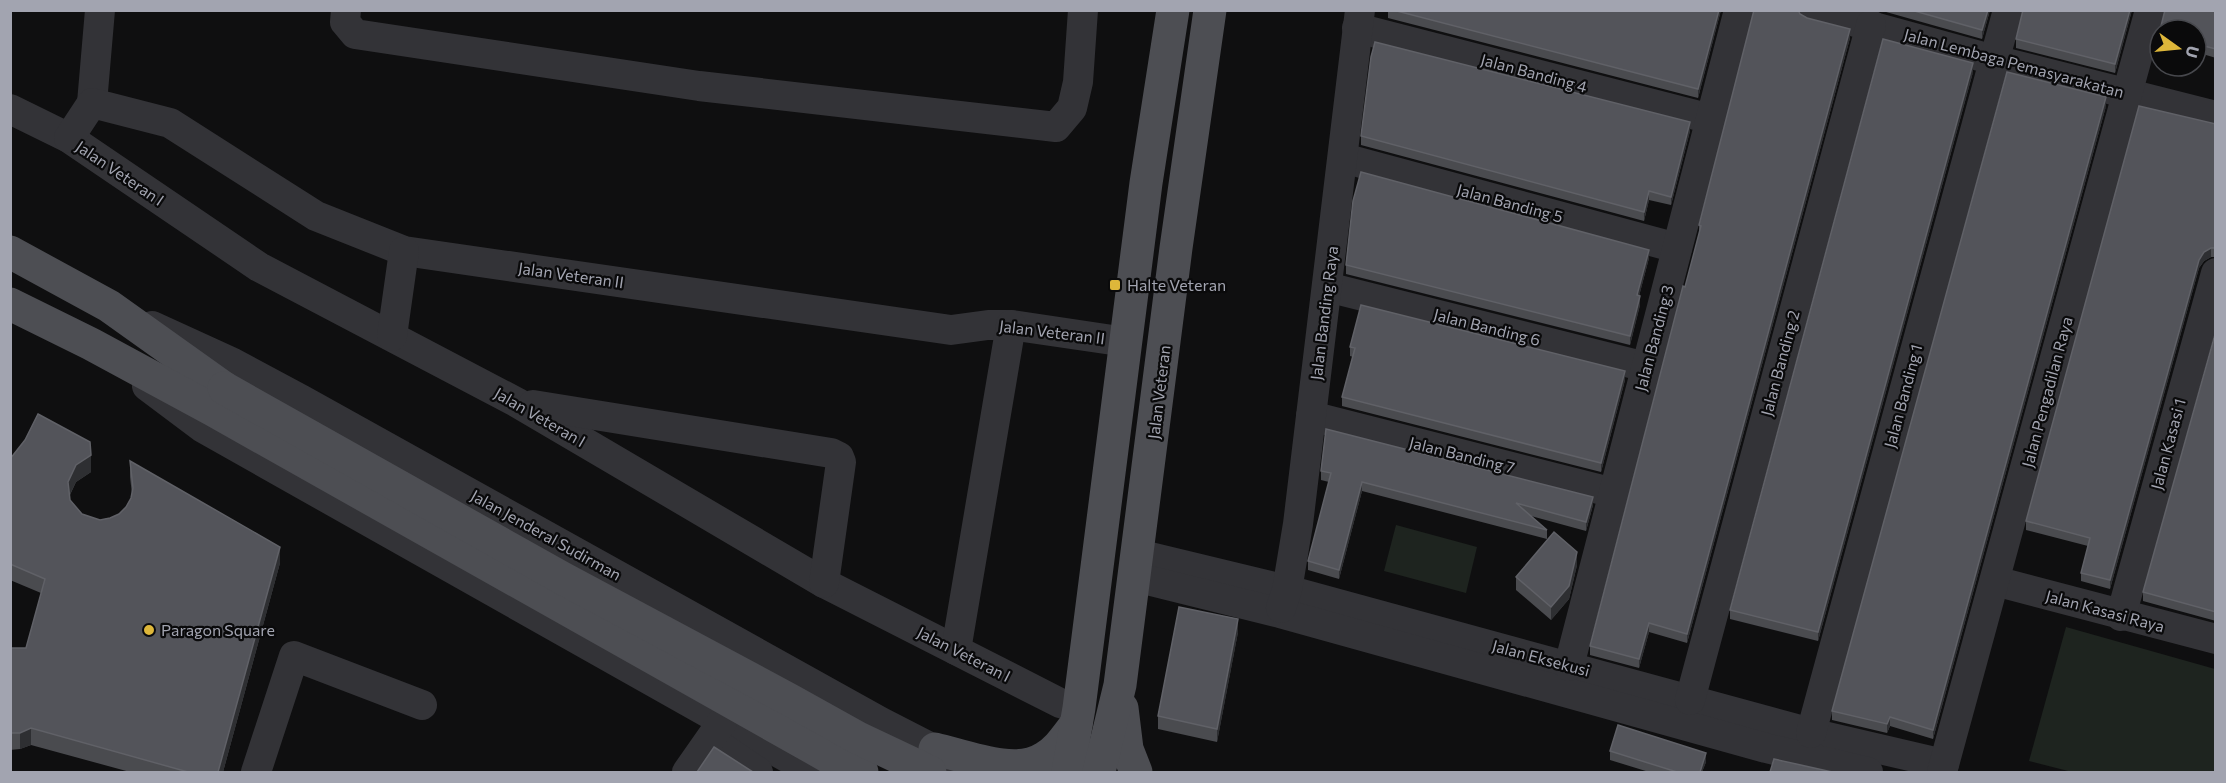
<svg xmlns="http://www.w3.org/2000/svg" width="2226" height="783" viewBox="0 0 2226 783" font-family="Commissioner,sans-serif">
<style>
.green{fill:#1e241f}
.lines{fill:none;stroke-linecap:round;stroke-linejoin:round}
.minor{stroke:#333337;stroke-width:30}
.major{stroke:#4d4e53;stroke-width:33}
.major-bridge{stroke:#4d4e53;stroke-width:33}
.wall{fill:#4a4b4f}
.shaded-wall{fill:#2e2f32}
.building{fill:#53545a;stroke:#606167;stroke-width:1.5}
.poi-dot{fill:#deb73a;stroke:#0a0a0b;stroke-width:2}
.labels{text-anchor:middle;stroke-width:4.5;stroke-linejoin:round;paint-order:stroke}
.street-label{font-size:16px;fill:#a2a4b0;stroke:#0a0a0b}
.poi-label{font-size:16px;fill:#a2a4b0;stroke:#0a0a0b;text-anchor:start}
</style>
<rect width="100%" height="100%" fill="#0f0f10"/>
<g class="green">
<path d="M1396 525 1477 547 1466 593 1384 571Z"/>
<path d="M2066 627 2215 669V772H2072L2029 761Z"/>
</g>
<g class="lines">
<g class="minor">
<path d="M346 10 345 22 355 34 699 86 1056 127 1072 108 1078 82 1083 10"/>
<path d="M1812 10 1994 60 2216 116"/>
<path d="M1357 28 1711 119"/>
<path d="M92 103 100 10"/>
<path d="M10 109 69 138 259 267 516 402 824 583 1060 703 1079 708"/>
<path d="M69 138 92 103 170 123 316 216 404 251 951 330 988 325H1011L1126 342"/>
<path d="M1343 158 1677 248"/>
<path d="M1327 287 1646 367"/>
<path d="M152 326 233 363 302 400 881 722 957 761"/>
<path d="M392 336 404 251"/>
<path d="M147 386 203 428 813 772"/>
<path d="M533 405 831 453 839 457 841 462 824 583"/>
<path d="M1311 416 1614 493"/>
<path d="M1138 554 1287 590 1811 733 1944 764"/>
<path d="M1135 577 1280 613 1766 748 1868 772"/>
<path d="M1995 581 2216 639"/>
<path d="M1281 608 1287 590 1298 524 1360 10"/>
<path d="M2121 616 2216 273"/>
<path d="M956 650 1011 325"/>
<path d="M1569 666 1739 10"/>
<path d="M1690 700 1871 25"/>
<path d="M1811 733 2008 10"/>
<path d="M711 740 758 772"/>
<path d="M256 772 294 656 422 705"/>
<path d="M687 772 722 722"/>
<path d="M1942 772 2150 10"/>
</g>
<g class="major">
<path d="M10 252 109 306 224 388"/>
<path d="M10 304 91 344 213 410 829 757 862 772"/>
<path d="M1122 708 1127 749 1136 772"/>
<path d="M935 749C965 756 1016 777 1044 758 1058 750 1066 737 1076 724"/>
<path d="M1068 772 1079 708 1146 183 1173 10"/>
<path d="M1099 772 1120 685 1176 248 1210 10"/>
</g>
<path class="major-bridge" d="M224 388 562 578 790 700 858 738 930 772"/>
</g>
<g class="wall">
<path d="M1388 10H1721L1698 98 1388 18Z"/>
<path d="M1879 10H1990L1982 39Z"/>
<path d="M2132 10 2115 73 2016 48V39Z"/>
<path d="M2216 10V58L2196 52V30Z"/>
<path d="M1800 14 1850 38 1687 643 1649 632 1639 668 1590 655V646L1699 234V225Z"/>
<path d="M1973 72 1818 641 1730 619V610Z"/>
<path d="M2106 106 1933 739 1890 726 1887 733 1832 720V711Z"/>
<path d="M2216 124V257H2211L2204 261 2199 268 2110 589 2081 581V573L2088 546 2026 530V521Z"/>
<path d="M1690 131 1671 205 1649 200 1644 221 1361 145V136Z"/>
<path d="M1649 258 1639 296 1640 305 1630 345 1346 274V265Z"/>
<path d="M2216 331V621L2143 601V592Z"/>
<path d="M1350 347 1625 380 1601 472 1342 406V397L1353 357 1350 356Z"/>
<path d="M10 459 91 472 76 482 70 495V500L82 514 100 520 110 518 119 514 126 507 131 498 132 494 130 477V461L280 563 223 772H130L31 745 20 749 10 750V648H26L41 593 10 580Z"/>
<path d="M1321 471 1593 505 1586 531 1531 516 1547 530V539L1362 491 1339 579 1308 570V561L1329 482 1321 480Z"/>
<path d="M1577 565 1569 599 1551 620 1516 590V577Z"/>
<path d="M1238 632 1217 742 1158 729V716Z"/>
<path d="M1610 751 1706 762 1702 772H1649L1610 760Z"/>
</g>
<g class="shaded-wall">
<path d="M1719 10H1721L1698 98V89Z"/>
<path d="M1988 10H1990L1982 39V30Z"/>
<path d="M2130 10H2132L2115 73V64Z"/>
<path d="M1850 29V38L1687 643V634Z"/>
<path d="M1973 63V72L1818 641V632Z"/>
<path d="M2106 97V106L1933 739V730Z"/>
<path d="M1690 122V131L1671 205V197Z"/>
<path d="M1649 191V200L1644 221V212Z"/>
<path d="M2211 248V257L2204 261 2199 268 2110 589V580L2199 260 2204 252Z"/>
<path d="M1649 250V258L1637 304V295Z"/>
<path d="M1640 296V305L1630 345V336Z"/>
<path d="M1625 371V380L1601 472V463Z"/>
<path d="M91 455V472L76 482 68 498V482L76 465Z"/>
<path d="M1362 482V491L1339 579V570Z"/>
<path d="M1593 497V505L1586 531V522Z"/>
<path d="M280 547V563L223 772H218Z"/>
<path d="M1577 552V565L1569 599 1551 620V607Z"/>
<path d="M1238 619V632L1217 742V729Z"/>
<path d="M1649 623V632L1639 668V659Z"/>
<path d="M1890 717V726L1887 733V724Z"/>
<path d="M31 728V745L20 749V733Z"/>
<path d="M1706 753V762L1702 772H1700Z"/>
</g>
<g class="building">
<path d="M1393 10H1719L1698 89Z"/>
<path d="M1754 10H1798L1800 14 1807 18 1850 29 1687 634 1649 623 1639 659 1590 646 1683 286 1685 287 1701 226 1699 225Z"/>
<path d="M1911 10H1988L1982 30Z"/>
<path d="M2023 10H2130L2115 64 2016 39Z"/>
<path d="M2165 10H2216V49L2196 44V30H2160Z"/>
<path d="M1883 39 1973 63 1818 632 1730 610Z"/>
<path d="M1375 42 1690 122 1671 197 1649 191 1644 212 1361 136 1371 57Z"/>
<path d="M2007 72 2106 97 1933 730 1890 717 1887 724 1832 711Z"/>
<path d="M2139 106 2216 124V248H2211L2204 252 2199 260 2110 580 2081 573 2090 538 2026 521Z"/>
<path d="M1361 172 1649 250 1637 295 1640 296 1630 336 1346 265 1353 201Z"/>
<path d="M1361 305 1625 371 1601 463 1342 397 1355 348 1350 347Z"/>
<path d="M2216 331V612L2143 592Z"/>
<path d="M38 414 90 442 91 455 76 465 68 482 70 500 82 514 100 520 110 518 119 514 126 507 131 498 133 488 130 461 280 547 218 772H188L31 728 20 733H10V648H26L45 579 10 564V459L25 440Z"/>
<path d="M1326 429 1593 497 1586 522 1516 503 1547 530 1362 482 1339 570 1308 561 1331 473 1321 471Z"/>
<path d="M1554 532 1577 552 1569 586 1551 607 1516 577Z"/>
<path d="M1179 607 1238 619 1217 729 1158 716Z"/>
<path d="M1618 725 1706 753 1700 772H1677L1610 751Z"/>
<path d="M714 747 753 772H697Z"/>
<path d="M1774 759 1832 772H1770Z"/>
</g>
<g class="poi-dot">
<rect x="1109" y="279" width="12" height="12" rx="3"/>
<circle cx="149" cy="630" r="6"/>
</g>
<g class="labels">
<g class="street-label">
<text transform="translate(2014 63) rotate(15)" y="6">Jalan Lembaga Pemasyarakatan</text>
<text transform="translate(1534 73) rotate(15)" y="6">Jalan Banding 4</text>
<text transform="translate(120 173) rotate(34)" y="6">Jalan Veteran I</text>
<text transform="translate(1510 203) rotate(15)" y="6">Jalan Banding 5</text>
<text transform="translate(571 275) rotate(8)" y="6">Jalan Veteran II</text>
<text transform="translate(1324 313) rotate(-83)" y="6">Jalan Banding Raya</text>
<text transform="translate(1487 327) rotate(14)" y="6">Jalan Banding 6</text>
<text transform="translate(1052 332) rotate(7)" y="6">Jalan Veteran II</text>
<text transform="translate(1654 338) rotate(-75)" y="6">Jalan Banding 3</text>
<text transform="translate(1780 363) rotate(-75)" y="6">Jalan Banding 2</text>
<text transform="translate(1159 392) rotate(-83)" y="6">Jalan Veteran</text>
<text transform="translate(2047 392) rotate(-75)" y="6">Jalan Pengadilan Raya</text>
<text transform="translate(1903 396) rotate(-75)" y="6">Jalan Banding 1</text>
<text transform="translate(540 417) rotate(30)" y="6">Jalan Veteran I</text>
<text transform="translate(2168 444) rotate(-75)" y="6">Jalan Kasasi 1</text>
<text transform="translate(1462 455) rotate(14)" y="6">Jalan Banding 7</text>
<text transform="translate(546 535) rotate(29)" y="6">Jalan Jenderal Sudirman</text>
<text transform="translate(2105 611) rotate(15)" y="6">Jalan Kasasi Raya</text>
<text transform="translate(964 654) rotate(27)" y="6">Jalan Veteran I</text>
<text transform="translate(1541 658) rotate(15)" y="6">Jalan Eksekusi</text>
</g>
<g class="poi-label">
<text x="1127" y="291">Halte Veteran</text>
<text x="161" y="636">Paragon Square</text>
</g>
</g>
<rect width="2226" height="783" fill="none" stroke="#a2a4b0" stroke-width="24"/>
<g transform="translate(2178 48) rotate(105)"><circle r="28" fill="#0a0a0b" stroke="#47484d" stroke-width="1.5"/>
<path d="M0-4.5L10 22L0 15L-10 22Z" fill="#deb73a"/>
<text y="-9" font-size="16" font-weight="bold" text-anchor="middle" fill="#a2a4b0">U</text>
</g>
</svg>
